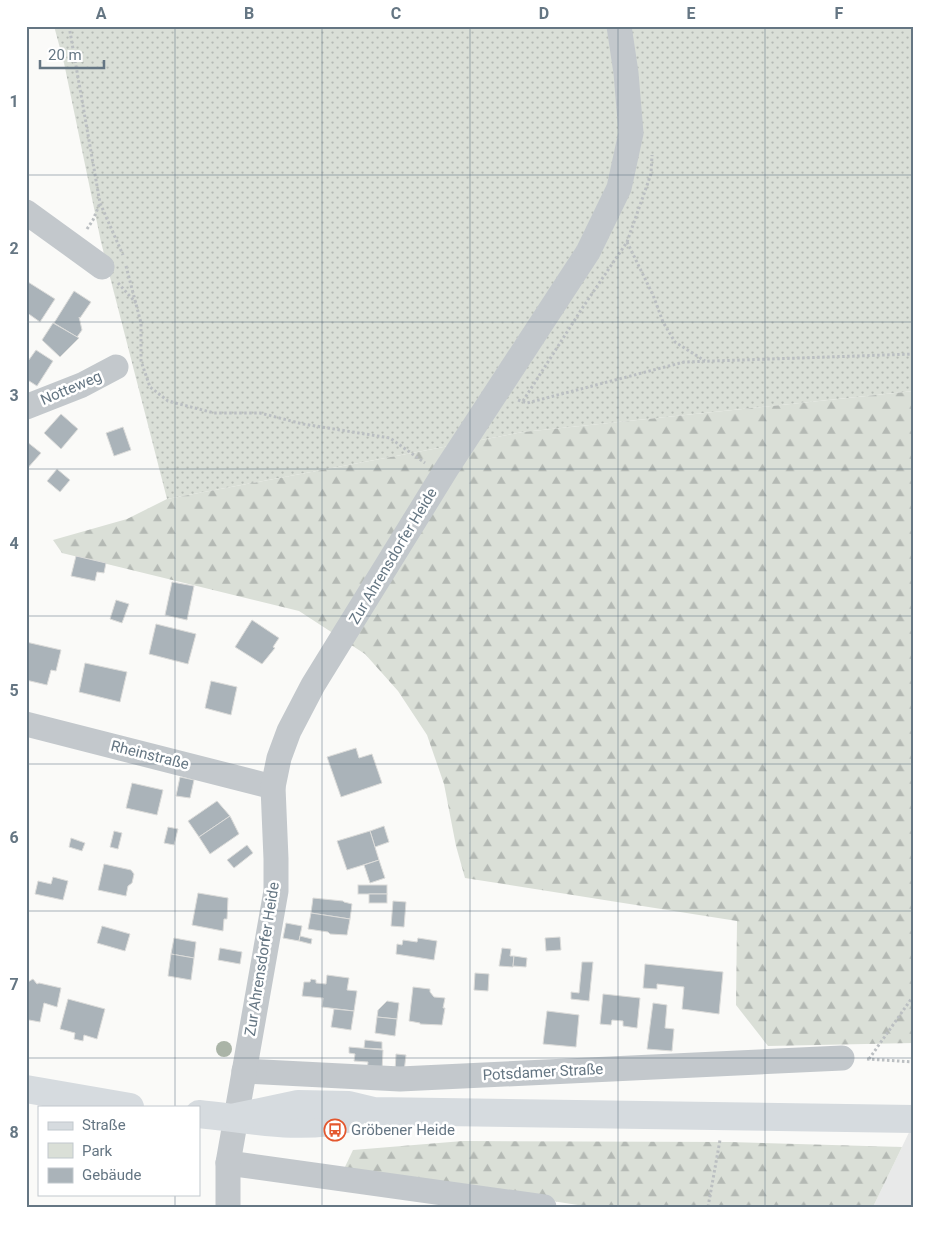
<svg xmlns="http://www.w3.org/2000/svg" width="940" height="1233" viewBox="0 0 940 1233" font-family="Roboto,sans-serif">
<style>
.built{fill:#e8e9e9}
.green{fill:url(#green-dots)}
.forest{fill:url(#forest-firs)}
.building{fill:#aab3b9;stroke:#dcdcda}
.lines{fill:none;stroke-linecap:round;stroke-linejoin:round}
.path{stroke:#bbbfc2;stroke-width:3;stroke-dasharray:2.5 2.5;stroke-linecap:butt}
.street{stroke:#c3c8cc;stroke-width:25}
.secondary{stroke:#d6dbdf;stroke-width:28}
.tree{fill:#aab4a7}
.grid{fill:none;stroke:#657683;stroke-width:1;stroke-opacity:0.55}
.labels{text-anchor:middle;stroke-width:5;stroke-linejoin:round;paint-order:stroke}
.street-label{font-size:15px;fill:#657683;stroke:#fff}
.poi-label{font-size:15px;fill:#657683;stroke:#fff;text-anchor:start}
.neatline{fill:none;stroke:#657683;stroke-width:2}
.grid-label{font-size:16px;text-anchor:middle;font-weight:bold;fill:#657683}
</style>
<defs>
<pattern id="green-dots" width="8" height="8" patternUnits="userSpaceOnUse" patternTransform="scale(1.25)"><rect width="8" height="8" fill="#dadfd7"/><path d="M2 2h.1M6 6h.1" fill="none" stroke="#b4b9b4" stroke-width="1.8" stroke-linecap="round"/></pattern>
<pattern id="forest-firs" width="22" height="20" patternUnits="userSpaceOnUse" patternTransform="scale(1.25)"><rect width="22" height="20" fill="#dadfd7"/><path d="M5 1l3.5 6h-7zM16 11l3.5 6h-7z" fill="#b4b9b4"/></pattern>
</defs>
<rect width="100%" height="100%" fill="#fafaf8"/>
<path class="built" d="M914 1122V1207H873L902 1147Z"/>
<path class="green" d="M54 26H914V391L523 432 167 499 101 242 64 63Z"/>
<g class="forest">
<path d="M914 391V1043L768 1046 736 1005 737 921 465 878 456 846 444 784 427 735 398 691 365 654 299 611 62 553 53 540 127 519 167 499 523 432Z"/>
<path d="M463 1141 730 1142 902 1147 873 1207H591L344 1169 353 1150Z"/>
</g>
<g class="building">
<path d="M28 282 55 299 40 322 26 312V285Z"/>
<path d="M74 291 91 302 80 318 79 317 82 330 77 337 54 323Z"/>
<path d="M53 323 79 338 60 357 42 340Z"/>
<path d="M36 350 53 361 37 386 26 379V364Z"/>
<path d="M61 414 78 429 61 449 44 433Z"/>
<path d="M123 427 131 450 114 456 106 433Z"/>
<path d="M26 441 41 453 26 470Z"/>
<path d="M57 469 70 480 60 492 47 481Z"/>
<path d="M76 556 106 563 104 573 97 572 95 581 71 576Z"/>
<path d="M172 582 194 586 187 620 165 615Z"/>
<path d="M116 600 129 604 122 623 110 619Z"/>
<path d="M252 620 279 638 273 647 275 648 262 664 235 647Z"/>
<path d="M156 624 196 634 188 664 149 654Z"/>
<path d="M26 642 61 650 56 671 51 670 47 685 26 680Z"/>
<path d="M85 663 127 672 120 702 79 692Z"/>
<path d="M211 681 237 687 231 715 205 708Z"/>
<path d="M356 748 359 758 372 754 382 783 341 797 327 757Z"/>
<path d="M180 777 194 780 190 798 176 796Z"/>
<path d="M132 783 163 790 157 815 126 808Z"/>
<path d="M217 801 230 816 199 837 188 821Z"/>
<path d="M230 816 239 834 210 854 199 837Z"/>
<path d="M384 826 389 842 375 847 370 831Z"/>
<path d="M168 827 178 829 174 845 164 843Z"/>
<path d="M114 831 122 833 118 849 110 847Z"/>
<path d="M370 831 379 860 347 870 337 841Z"/>
<path d="M71 838 85 843 82 851 69 847Z"/>
<path d="M247 845 253 853 234 868 227 860Z"/>
<path d="M379 860 385 878 370 883 364 865Z"/>
<path d="M104 864 131 870 134 874 132 883 128 886 126 896 98 890Z"/>
<path d="M53 877 68 881 63 900 35 894 38 881 51 884Z"/>
<rect x="358" y="885" width="29" height="9"/>
<path d="M198 893 228 898 227 919H224L223 931 192 925Z"/>
<rect x="369" y="894" width="18" height="9"/>
<path d="M313 898 343 901 344 902 352 904 350 919 311 913Z"/>
<path d="M393 901 406 902 404 927 391 926Z"/>
<path d="M311 913 350 919 347 935 330 934 328 932 308 929Z"/>
<path d="M286 923 302 926 299 941 283 938Z"/>
<path d="M102 926 130 934 125 951 97 943Z"/>
<path d="M300 936 312 939 311 944 299 941Z"/>
<path d="M560 937 561 950 546 951 545 938Z"/>
<path d="M174 938 196 942 194 958 171 954Z"/>
<path d="M418 938 437 941 434 960 396 954 397 944 402 945 403 940 417 942Z"/>
<path d="M220 948 242 952 240 964 218 960Z"/>
<path d="M502 948 511 949 510 956H514L513 967 499 966Z"/>
<path d="M171 954 194 958 191 980 168 976Z"/>
<path d="M514 956 527 958 526 967 513 966Z"/>
<path d="M582 962H593L589 1001 571 999V992L579 993Z"/>
<path d="M645 964 723 972 719 1014 682 1009 684 987 657 984V989L643 988Z"/>
<path d="M475 973 489 974 488 991 474 990Z"/>
<path d="M327 975 349 978 347 990 357 991 354 1011 322 1007 323 998 302 996 304 982H310L311 979 316 980V983L326 984Z"/>
<path d="M33 979 37 984 39 983 61 988 57 1007 44 1003 40 1022 29 1020 26 1022V983Z"/>
<path d="M413 987 430 989V992L434 997 445 998 443 1008H445L442 1025 420 1024V1023L409 1021Z"/>
<path d="M603 994 640 998 637 1028 623 1026V1021L612 1020 611 1025 600 1024Z"/>
<path d="M68 999 105 1009 97 1039 84 1035 83 1041 74 1039 75 1033 60 1029Z"/>
<path d="M387 1001 399 1003 397 1019 377 1017 378 1010Z"/>
<path d="M653 1003 667 1005 665 1028 674 1029 672 1051 647 1049Z"/>
<path d="M334 1009 354 1011 351 1030 331 1027Z"/>
<path d="M547 1011 579 1015 576 1047 543 1044Z"/>
<path d="M377 1017 397 1019 395 1036 375 1033Z"/>
<path d="M365 1040 382 1042V1049L364 1048Z"/>
<path d="M349 1047 383 1050 382 1071 367 1070 368 1062 354 1061 355 1054 349 1053Z"/>
<path d="M396 1054 406 1055 404 1072 395 1071Z"/>
</g>
<g class="lines">
<g class="path">
<path d="M69 26 100 203 123 255"/>
<path d="M87 229 93 220 100 203"/>
<path d="M627 242 653 295 663 322 675 342 705 361"/>
<path d="M126 266 141 323V361L150 387 168 401 214 413H260L303 424 390 438 425 463"/>
<path d="M118 283 136 303"/>
<path d="M518 400 527 403 684 362 914 354"/>
<path d="M523 401 583 307 627 242 651 174 652 155"/>
<path d="M867 1059 914 1062"/>
<path d="M869 1059 914 995"/>
<path d="M708 1207 720 1140"/>
</g>
<g class="street">
<path d="M26 212 102 267"/>
<path d="M26 407 82 385 116 367"/>
<path d="M26 724 273 787"/>
<path d="M244 1071 400 1079 842 1058"/>
<path d="M228 1163 544 1207"/>
<path d="M228 1207V1163L276 891V859L273 787 279 758 289 731 313 685 447 468 588 252 619 188 631 133 626 73 619 26"/>
</g>
<g class="secondary">
<path d="M26 1089 130 1107"/>
<path d="M199 1114C249 1119 301 1131 351 1118"/>
<path d="M236 1117 298 1104 349 1105 374 1111 914 1119"/>
</g>
</g>
<circle class="tree" cx="224" cy="1049" r="8"/>
<path class="grid" d="M175 26V1107M322 26V1207M470 26V1207M618 26V1207M765 26V1207M26 175H914M26 322H914M26 469H914M26 616H914M26 764H914M26 911H914M26 1058H914M175 1194V1207"/>
<defs>
<g id="bus-ring" transform="scale(1.125)"><circle r="9.5" fill="#fff" stroke="#e4572e" stroke-width="1.5"/><path d="M-5-6H5V4H4V6H2V4H-2V6H-4V4H-5ZM-3.5-4V0h7V-4ZM-3.5 1.2v1.5H-2V1.2ZM2 1.2v1.5H3.5V1.2Z" fill="#e4572e"/></g>
</defs>
<g fill-rule="evenodd">
<use href="#bus-ring" x="335" y="1130"/>
</g>
<g class="labels">
<g class="street-label">
<text transform="translate(71 388) rotate(-23)" y="5">Notteweg</text>
<text transform="translate(393 556) rotate(-59)" y="5">Zur Ahrensdorfer Heide</text>
<text transform="translate(150 755) rotate(14)" y="5">Rheinstraße</text>
<text transform="translate(262 959) rotate(-81)" y="5">Zur Ahrensdorfer Heide</text>
<text transform="translate(543 1072) rotate(-3)" y="5">Potsdamer Straße</text>
</g>
<g class="poi-label">
<text x="351" y="1135">Gröbener Heide</text>
</g>
</g>
<rect width="940" height="1233" fill="none" stroke="#ffffff" stroke-width="55"/>
<rect x="38" y="1106" width="162" height="90" fill="#ffffff" stroke="#c1c8cd"/>
<rect x="48" y="1122" width="25" height="8" fill="#d6dbdf" stroke="#c1c8cd"/>
<text x="82" y="1130" font-size="15" fill="#657683">Straße</text>
<rect x="48" y="1143" width="25" height="15" fill="#dadfd7" stroke="#c1c8cd"/>
<text x="82" y="1156" font-size="15" fill="#657683">Park</text>
<rect x="48" y="1168" width="25" height="15" fill="#aab3b9" stroke="#c1c8cd"/>
<text x="82" y="1180" font-size="15" fill="#657683">Gebäude</text>
<path d="M40 60v8h64v-8" fill="none" stroke="#657683" stroke-width="2.5"/>
<text x="48" y="60" font-size="15" fill="#657683" stroke="#ffffff" stroke-width="4" paint-order="stroke">20 m</text>
<rect x="28" y="28" width="884" height="1178" class="neatline"/>
<g class="grid-label">
<text x="101" y="19">A</text>
<text x="249" y="19">B</text>
<text x="396" y="19">C</text>
<text x="544" y="19">D</text>
<text x="691" y="19">E</text>
<text x="839" y="19">F</text>
<text x="14" y="107">1</text>
<text x="14" y="254">2</text>
<text x="14" y="401">3</text>
<text x="14" y="549">4</text>
<text x="14" y="696">5</text>
<text x="14" y="843">6</text>
<text x="14" y="990">7</text>
<text x="14" y="1138">8</text>
</g>
</svg>
